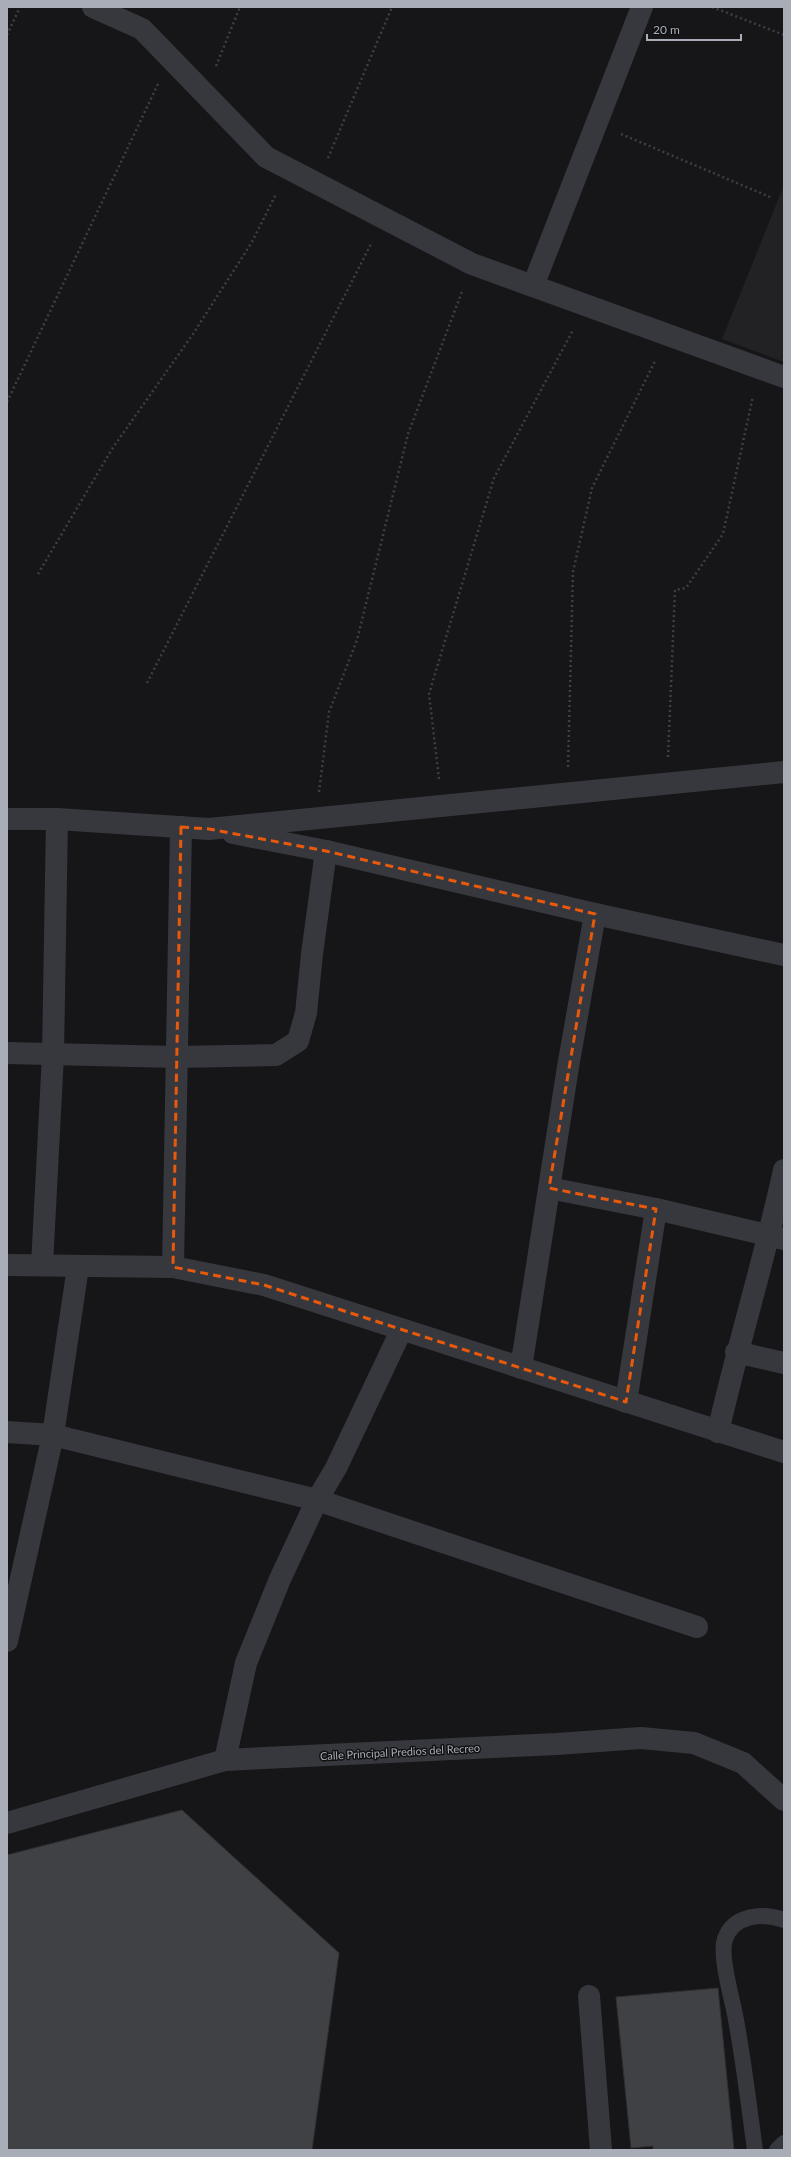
<svg xmlns="http://www.w3.org/2000/svg" width="791" height="2157" viewBox="0 0 791 2157" font-family="Lato,sans-serif">
<style>
.built{fill:#222225}
.building{fill:#404145;stroke:#303034}
.lines{fill:none;stroke-linecap:round;stroke-linejoin:round}
.path{stroke:#3d3f44;stroke-width:2.5;stroke-dasharray:2 3;stroke-linecap:butt}
.lane{stroke:#37383d;stroke-width:16}
.street{stroke:#37383d;stroke-width:22}
.marked{fill:none;stroke:#e8590c;stroke-width:3;stroke-dasharray:8 5;stroke-linejoin:round}
.labels{text-anchor:middle;stroke-width:3;stroke-linejoin:round;paint-order:stroke}
.street-label{font-size:11px;fill:#a8adb8;stroke:#111113}
</style>
<rect width="100%" height="100%" fill="#161618"/>
<path class="built" d="M784 185V362L722 339Z"/>
<g class="building">
<path d="M182 1810 339 1953 312 2150H7V1855Z"/>
<path d="M718 1988 734 2150H653V2146L631 2148 616 1997Z"/>
</g>
<g class="lines">
<g class="path">
<path d="M712 7 784 35"/>
<path d="M7 35 20 7"/>
<path d="M216 66 240 7"/>
<path d="M621 134 770 197"/>
<path d="M328 158 392 7"/>
<path d="M7 402 158 84"/>
<path d="M38 574 112 449 193 334 252 242 276 194"/>
<path d="M147 683 372 242"/>
<path d="M668 757 675 590 686 588 723 534 753 396"/>
<path d="M568 767 573 572 592 488 656 359"/>
<path d="M439 779 429 694 494 478 573 330"/>
<path d="M319 792 329 712 357 640 408 434 463 289"/>
</g>
<g class="lane">
<path d="M755 2150C749 2107 744 2063 736 2020 733 2001 719 1956 725 1939 733 1915 763 1912 784 1920"/>
<path d="M777 2150 784 2143"/>
</g>
<g class="street">
<path d="M93 7 142 29 266 157 472 264 784 377"/>
<path d="M533 286 642 7"/>
<path d="M7 819H57L209 829 784 772"/>
<path d="M233 833 326 851 595 914 784 955"/>
<path d="M7 1053 176 1057 276 1055 298 1041 306 1013 312 954 326 851"/>
<path d="M549 1188 656 1209 784 1239"/>
<path d="M7 1265 173 1267 264 1285 784 1452"/>
<path d="M42 1265 53 1055 57 819"/>
<path d="M173 1267 181 827"/>
<path d="M736 1352 784 1363"/>
<path d="M521 1368 568 1067 595 914"/>
<path d="M626 1402 656 1209"/>
<path d="M7 1432 53 1435 317 1500 697 1627"/>
<path d="M718 1432C738 1344 765 1258 784 1170"/>
<path d="M7 1641 53 1435 78 1267"/>
<path d="M225 1760 246 1663 280 1579 317 1500 336 1468 401 1331"/>
<path d="M7 1823 225 1760 557 1744 641 1738 694 1743 743 1763 784 1800"/>
<path d="M589 1996 601 2150"/>
</g>
</g>
<path class="marked" d="M181 827 209 829 326 851 595 914 549 1188 656 1209 626 1402 264 1285 173 1267Z"/>
<g class="labels">
<g class="street-label">
<text transform="translate(400 1752) rotate(-3)" y="4">Calle Principal Predios del Recreo</text>
</g>
</g>
<rect width="791" height="2157" fill="none" stroke="#a8adb8" stroke-width="16"/>
<path d="M647 34v6h94v-6" fill="none" stroke="#a8adb8" stroke-width="2"/>
<text x="653" y="34" font-size="12" fill="#a8adb8" stroke="#111113" stroke-width="3" paint-order="stroke">20 m</text>
</svg>
